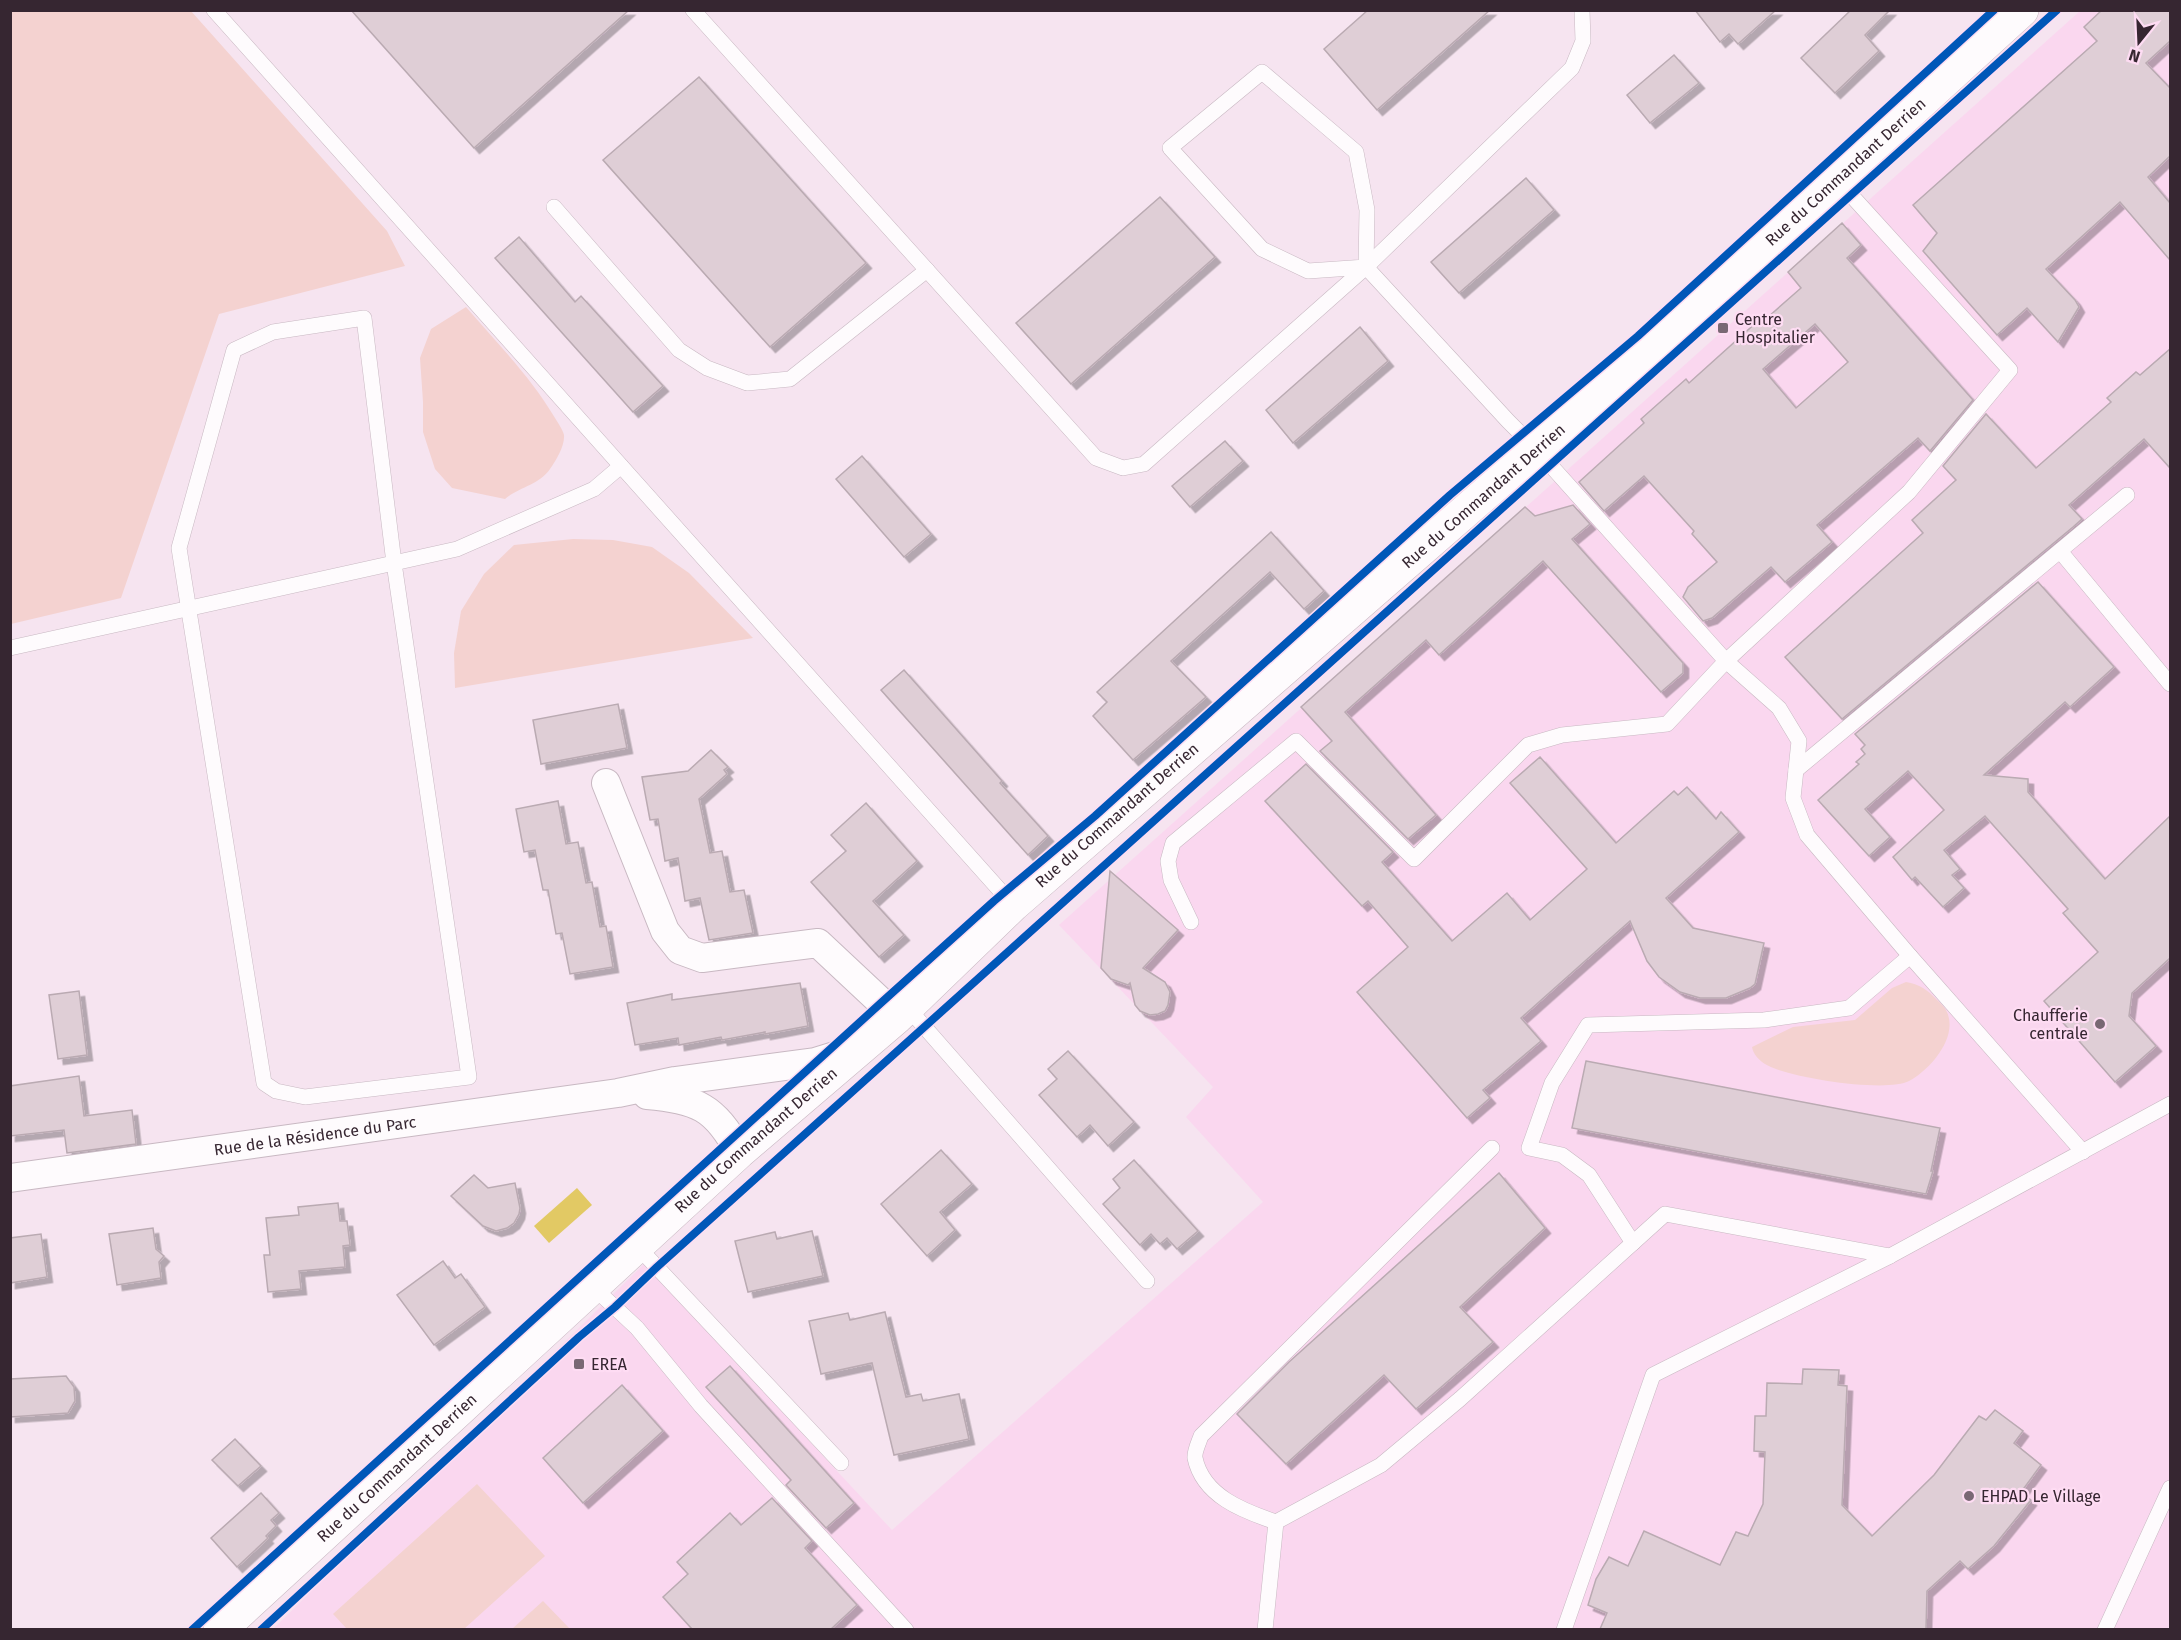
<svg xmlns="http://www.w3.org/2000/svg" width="2181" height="1640" viewBox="0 0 2181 1640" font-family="'Fira Sans',sans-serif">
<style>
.built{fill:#fad7ef}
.green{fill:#f4d2d0}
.water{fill:#e2c964}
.building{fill:#dfced6;stroke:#baaab2;stroke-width:1.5;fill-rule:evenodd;filter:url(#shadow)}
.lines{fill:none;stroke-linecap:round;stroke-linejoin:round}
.lane-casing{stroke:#c8b8c2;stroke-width:16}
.street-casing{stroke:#c8b8c2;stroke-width:30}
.secondary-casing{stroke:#c8b8c2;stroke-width:34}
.lane{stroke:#fefbfd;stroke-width:15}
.street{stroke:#fefbfd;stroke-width:28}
.secondary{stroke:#fefbfd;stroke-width:33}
.cycleway-casing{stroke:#fedcf3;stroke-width:11}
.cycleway{stroke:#0057b8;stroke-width:8}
.poi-dot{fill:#796874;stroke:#fedcf3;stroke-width:2}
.labels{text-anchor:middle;stroke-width:4.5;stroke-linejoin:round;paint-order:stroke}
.street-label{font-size:16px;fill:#362631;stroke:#fedcf3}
.poi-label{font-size:16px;fill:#362631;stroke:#fedcf3;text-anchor:start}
</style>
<defs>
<filter id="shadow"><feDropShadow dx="5.5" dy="5.5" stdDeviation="0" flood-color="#0004"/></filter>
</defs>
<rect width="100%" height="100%" fill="#f6e4f0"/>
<path class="built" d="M2080 11H2170V1623L2168 1629 272 1630 644 1264 892 1530 1263 1202 1186 1117 1213 1087 1059 925Z"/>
<g class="green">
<path d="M10 11H191L387 231 405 266 219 314 121 598 11 624Z"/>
<path d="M466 307C497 343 531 377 555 418 558 423 563 430 564 435 565 446 556 460 550 469 539 485 519 487 505 499L452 488 435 469 423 432V402L420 358 431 329Z"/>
<path d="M573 539 613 540 652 547 689 573 753 638 455 688 454 653 461 611 484 574 514 545Z"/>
<path d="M1906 982C1919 984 1928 990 1937 1000 1940 1003 1944 1006 1946 1010 1960 1036 1930 1070 1909 1081 1887 1093 1787 1078 1765 1064 1759 1060 1753 1054 1752 1047L1793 1027 1855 1020 1892 988Z"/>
<path d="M477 1484 545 1556 464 1629H347L333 1614Z"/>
<path d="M543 1601 570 1629H512Z"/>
</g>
<path class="water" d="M577 1188 592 1205 549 1243 534 1226Z"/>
<g class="building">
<path d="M351 10H629L474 148Z"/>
<path d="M1368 10H1490L1377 110 1324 49Z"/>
<path d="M1695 10H1776L1738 44 1729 34 1720 42Z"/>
<path d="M1851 10H1890L1865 35 1879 51 1835 93 1801 58Z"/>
<path d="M2102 10H2170V41L2146 63 2170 88V156L2148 177 2170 203V260L2120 202 2046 269 2075 300 2079 307 2058 342 2027 308 1997 335 1923 251 1937 233 1913 205 2097 41 2084 27Z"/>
<path d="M1674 55 1699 83 1650 123 1627 95Z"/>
<path d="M699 77 866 263 770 347 603 160Z"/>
<path d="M1526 178 1554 210 1459 293 1431 262Z"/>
<path d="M1160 197 1215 257 1071 384 1016 323Z"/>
<path d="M1842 223 1861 245 1847 258 1973 400 1930 451 1918 438 1817 525 1832 542 1785 582 1771 567 1712 618 1703 621 1683 597 1688 587 1717 562 1692 534 1694 531 1644 476 1604 511 1579 482 1644 423 1641 419 1686 379 1689 383 1758 321 1760 324 1801 288 1788 272ZM1815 324 1848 362 1796 408 1763 369Z"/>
<path d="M519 237 575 302 581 296 663 386 633 412 495 258Z"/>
<path d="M1360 327 1388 361 1293 443 1266 410Z"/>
<path d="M2170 349V468L2144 439 2069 505 2082 519 2073 527 1842 719 1785 657 1923 533 1912 520 1956 480 1943 466 1986 414 2036 468 2111 402 2107 398 2136 372 2140 375Z"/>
<path d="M1225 441 1243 461 1190 507 1172 486Z"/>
<path d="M862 456 931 534 904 557 836 479Z"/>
<path d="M1573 505 1590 524 1572 539 1683 663V673L1661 692 1543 561 1439 655 1426 640 1345 712 1436 815 1408 839 1320 751 1332 741 1301 707 1525 507 1535 516Z"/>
<path d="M1271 532 1324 591 1304 609 1270 572 1171 661 1206 697 1133 760 1093 716 1107 702 1097 692Z"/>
<path d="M2038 582 2114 667 2070 707 2065 702 1984 775 2028 779V792L2105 879 2170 816V958L2132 993 2129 1016 2156 1046 2115 1082 2044 1001 2098 952 2063 913 2068 909 1985 816 1944 850 1960 869 1952 875 1964 888 1943 907 1915 877 1912 880 1893 857 1944 810 1908 771 1865 809 1890 837 1869 856 1818 800 1859 764 1856 762 1865 754 1861 749 1865 745 1855 734Z"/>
<path d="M904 670 1002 781 1000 783 1048 836 1028 855 881 690Z"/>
<path d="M618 704 627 748 541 764 533 720Z"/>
<path d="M711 750 728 767 724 770 727 774 699 799 710 853 722 851 730 892 744 890 753 933 709 940 700 898 685 901 678 858 665 861 658 819 650 820 642 777 688 771Z"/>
<path d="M1540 757 1616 843 1674 791 1678 795 1687 787 1716 819 1721 812 1739 832 1666 898 1693 928 1764 943 1755 984 1750 988 1726 998H1700L1680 992 1659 977 1647 961 1630 921 1521 1018 1541 1041 1483 1090 1490 1098 1467 1118 1357 992 1408 947 1368 901 1362 906 1265 801 1306 764 1393 852 1382 862 1452 941 1507 893 1530 920 1587 869 1510 783Z"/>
<path d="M558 801 566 844 578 842 586 883 592 882 600 927 606 926 613 967 570 974 562 933 556 934 548 890H543L535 850 524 852 516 809Z"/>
<path d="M866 803 917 861 873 901 904 935 879 957 811 882 846 851 831 835Z"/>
<path d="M1110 871 1178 930 1143 968 1165 982 1170 992 1168 1005 1165 1011 1158 1014 1150 1015 1140 1011 1135 1005 1130 983 1128 985 1111 979 1101 968Z"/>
<path d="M800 983 808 1026 765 1034V1032L722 1040 721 1037 679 1045 678 1038 635 1045 627 1003 672 994V1000Z"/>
<path d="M79 991 87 1055 58 1059 49 995Z"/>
<path d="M1068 1051 1134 1122 1108 1146 1090 1125 1077 1137 1039 1095 1057 1079 1048 1069Z"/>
<path d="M1586 1061 1940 1128 1931 1171H1933L1926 1194 1572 1128Z"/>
<path d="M79 1076 84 1116 132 1110 136 1144 67 1153 64 1130 10 1136V1086Z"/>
<path d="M941 1150 972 1184 940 1212 955 1230 927 1256 881 1204Z"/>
<path d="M1134 1160 1198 1231 1177 1249 1167 1238 1160 1244 1151 1234 1140 1245 1103 1204 1120 1188 1113 1179Z"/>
<path d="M1499 1173 1545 1228 1460 1307 1493 1342 1416 1409 1384 1375 1286 1464 1237 1414 1289 1362Z"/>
<path d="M474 1175 488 1188 515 1183 520 1208 519 1214 514 1223 507 1228 496 1231 483 1226 451 1196Z"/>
<path d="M338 1203 340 1221H347L350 1245 343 1246 345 1267 299 1271 301 1289 268 1292 264 1255H270L266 1218 299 1215 298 1207Z"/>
<path d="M153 1228 156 1249 164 1256 159 1262 161 1278 117 1285 109 1234Z"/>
<path d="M812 1231 823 1276 748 1292 735 1241 775 1232 777 1239Z"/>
<path d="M41 1234 47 1277 10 1283V1238Z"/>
<path d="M443 1261 455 1278 461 1274 485 1307 434 1345 397 1295Z"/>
<path d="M885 1312 906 1397 921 1394 923 1401 959 1394 969 1439 894 1455 872 1363 821 1374 809 1321 848 1313 850 1320Z"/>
<path d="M730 1366 854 1503 826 1528 786 1485 791 1480 706 1387Z"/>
<path d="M1803 1369 1839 1370 1838 1385 1847 1386 1842 1505 1872 1536 1934 1475 1979 1416 1986 1420 1995 1410 2023 1431 2014 1443 2041 1465 2021 1492 2031 1500 1994 1546 1968 1569 1960 1561 1927 1591 1926 1629H1600L1607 1613 1588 1605 1596 1579 1609 1557 1628 1566 1644 1531 1720 1565 1736 1532 1748 1536 1763 1504 1765 1452 1754 1451 1755 1416H1766L1767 1383 1802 1384Z"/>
<path d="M66 1376 74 1387 75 1401 68 1413 10 1417V1379Z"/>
<path d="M622 1385 663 1431 583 1503 543 1458Z"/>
<path d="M235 1439 261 1466 238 1486 212 1460Z"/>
<path d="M261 1493 279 1513 271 1520 276 1526 266 1536 268 1538 237 1567 211 1538Z"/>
<path d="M772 1498 812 1541 805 1548 857 1605 831 1629H692L663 1597 688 1574 677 1562 730 1513 741 1525Z"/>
</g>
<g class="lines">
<g class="lane-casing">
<g id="lane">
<path d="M214 10 1013 905"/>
<path d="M693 10 1096 458 1123 468 1144 464 1366 267 1572 68 1583 41 1582 10"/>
<path d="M554 207 679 350 707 368 747 383 790 379 927 270"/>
<path d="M1366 267 1367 210 1356 152 1262 72 1170 148 1262 249 1308 271 1366 267 1508 421 1536 449 1726 661 1779 708 1799 741 1793 798 1807 835 1910 956 2083 1152"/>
<path d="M364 318 394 563 469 1077 305 1097 276 1091 264 1083 179 548 234 350 273 332Z"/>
<path d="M2060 551 2170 684"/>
<path d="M10 648 457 549 594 489 621 466"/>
<path d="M1796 770 2127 495"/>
<path d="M1191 922 1171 880 1168 861 1173 843 1296 741 1414 859 1528 745 1562 735 1667 724 1726 661 1909 492 2010 370 1851 195"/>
<path d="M907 1007 1147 1281"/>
<path d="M1633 1243 1589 1175 1562 1155 1529 1148 1552 1083 1588 1025 1764 1020 1849 1008 1910 956"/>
<path d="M637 1246 841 1463"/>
<path d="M593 1287 637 1328 701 1406 906 1630"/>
<path d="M1276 1522C1243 1511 1203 1496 1195 1458 1194 1452 1199 1442 1201 1436L1492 1148"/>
<path d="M1265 1630 1276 1522 1381 1465 1460 1399 1665 1214 1890 1256"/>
<path d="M1564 1630 1653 1375 1890 1256 2170 1104"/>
<path d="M2105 1630 2170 1488"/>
</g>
</g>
<g class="street-casing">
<g id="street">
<path d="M606 783 665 931 680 950 702 958 818 943 897 1017"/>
<path d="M647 1095C696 1099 716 1107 739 1152"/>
<path id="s1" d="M10 1178 618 1093 675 1081 815 1062 857 1049"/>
</g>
</g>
<g class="secondary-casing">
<g id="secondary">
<path id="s2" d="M220 1630 739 1152 897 1017 1013 905 1632 366 2022 10"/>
</g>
</g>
<use href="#lane" class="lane"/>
<use href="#street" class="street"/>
<use href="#secondary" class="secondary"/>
<g class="cycleway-casing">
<g id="cycleway">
<path d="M192 1630 882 1002 994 901 1095 816 1450 495 1638 336 1994 10"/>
<path d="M261 1630 579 1337 615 1307 657 1267 2057 10"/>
</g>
</g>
<use href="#cycleway" class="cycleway"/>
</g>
<g class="poi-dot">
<rect x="1717" y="322" width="12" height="12" rx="3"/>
<circle cx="2100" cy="1024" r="6"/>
<rect x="573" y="1358" width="12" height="12" rx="3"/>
<circle cx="1969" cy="1496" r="6"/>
</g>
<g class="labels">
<g class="street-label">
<text dy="6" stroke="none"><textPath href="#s2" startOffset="2184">Rue du Commandant Derrien</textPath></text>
<text dy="6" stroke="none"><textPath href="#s2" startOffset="1698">Rue du Commandant Derrien</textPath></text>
<text dy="6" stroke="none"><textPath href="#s2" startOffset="1212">Rue du Commandant Derrien</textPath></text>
<text dy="6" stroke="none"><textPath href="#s1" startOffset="308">Rue de la Résidence du Parc</textPath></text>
<text dy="6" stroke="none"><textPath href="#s2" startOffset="726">Rue du Commandant Derrien</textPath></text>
<text dy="6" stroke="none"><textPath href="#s2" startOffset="240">Rue du Commandant Derrien</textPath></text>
</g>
<g class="poi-label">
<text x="1735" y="325">Centre<tspan x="1735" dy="18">Hospitalier</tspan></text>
<text x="2088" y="1021" text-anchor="end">Chaufferie<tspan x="2088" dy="18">centrale</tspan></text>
<text x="591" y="1370">EREA</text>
<text x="1981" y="1502">EHPAD Le Village</text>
</g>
</g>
<rect width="2181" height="1640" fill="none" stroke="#362631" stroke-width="24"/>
<g transform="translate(2139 42) rotate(198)" stroke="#fedcf3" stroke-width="4.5" paint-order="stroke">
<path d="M0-4.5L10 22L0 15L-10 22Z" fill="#362631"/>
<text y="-9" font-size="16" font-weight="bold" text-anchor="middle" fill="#362631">N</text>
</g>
</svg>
